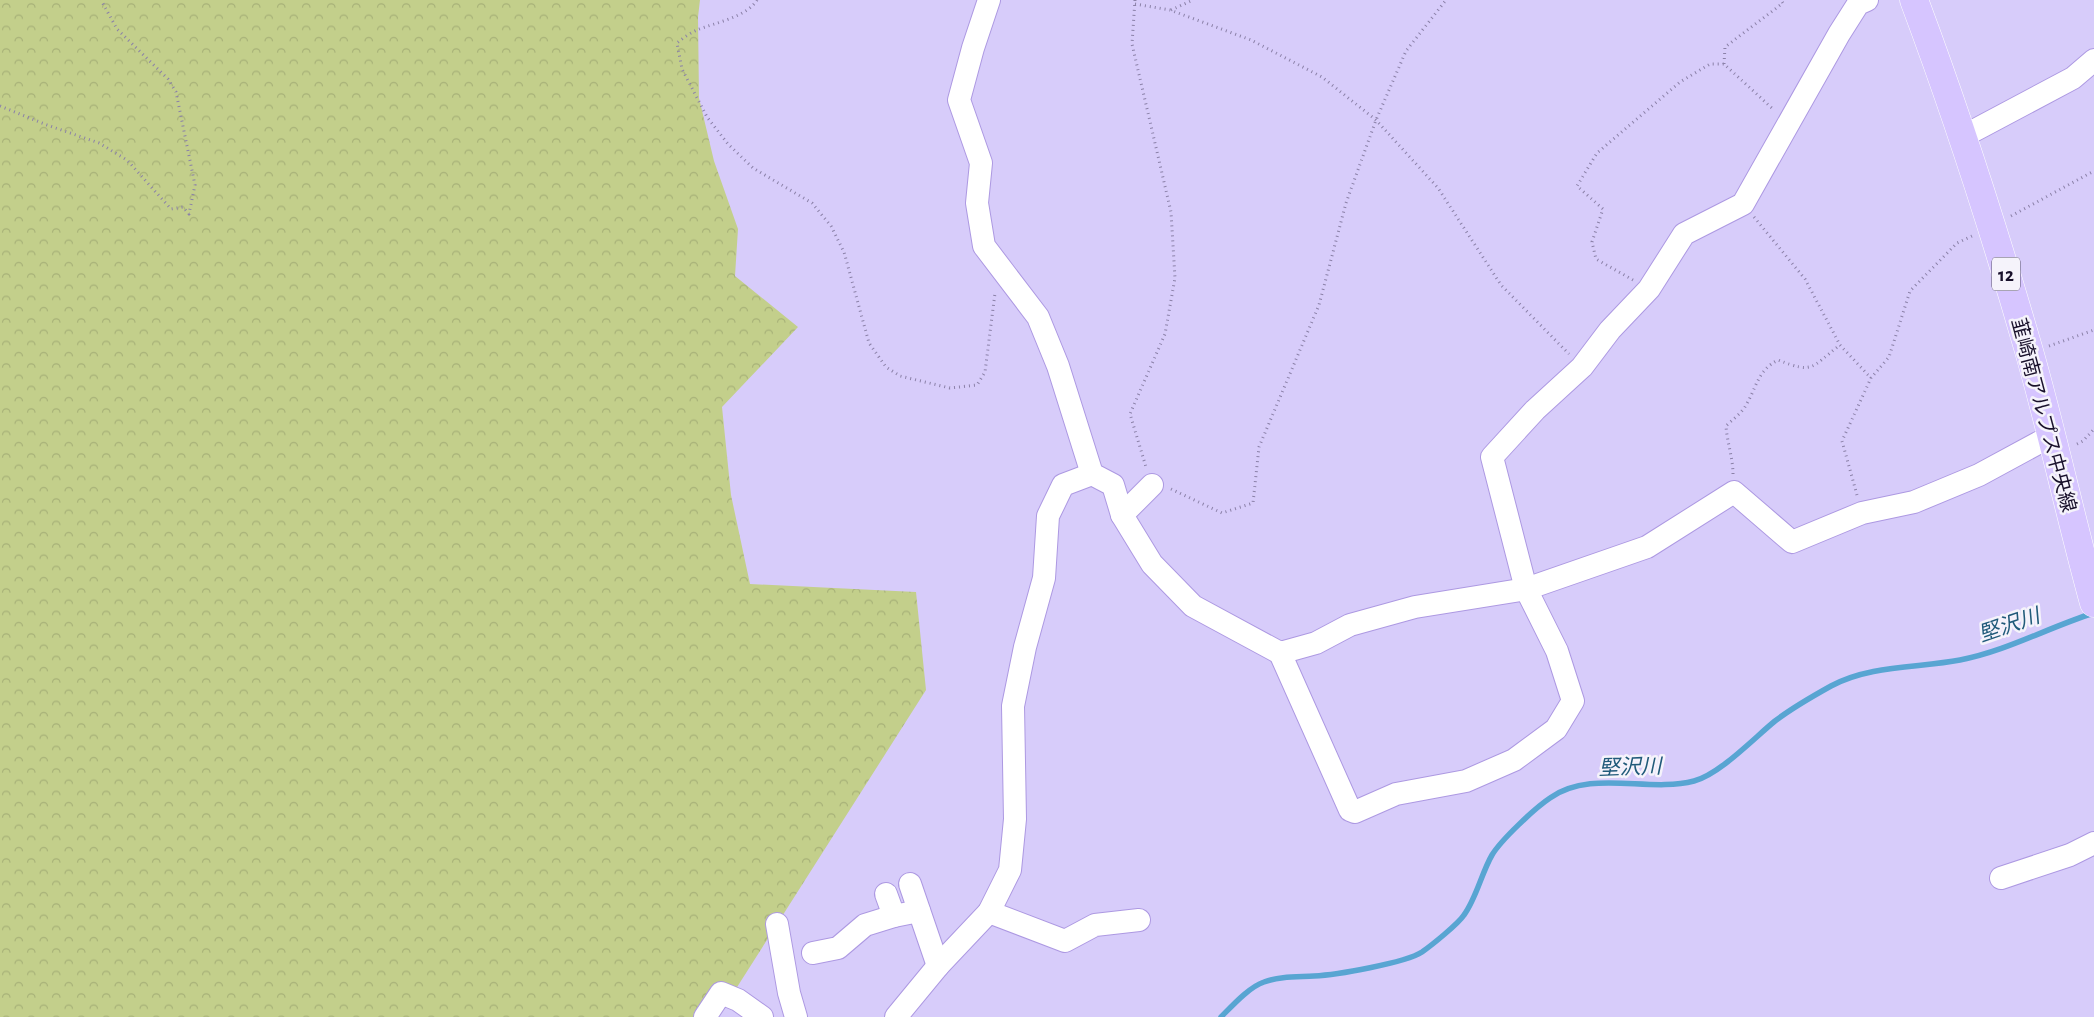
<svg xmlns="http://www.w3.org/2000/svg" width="2094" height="1017" viewBox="0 0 2094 1017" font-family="'Alegreya Sans','Noto Sans JP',sans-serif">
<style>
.forest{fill:url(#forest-crowns)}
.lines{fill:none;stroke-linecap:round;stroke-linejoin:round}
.stream{stroke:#58a5d2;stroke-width:5.5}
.minor-casing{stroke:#ad99e2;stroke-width:24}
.major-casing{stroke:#fff;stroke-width:29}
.path{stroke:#8b81a8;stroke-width:3;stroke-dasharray:1 4;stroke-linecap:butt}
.minor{stroke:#fff;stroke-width:22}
.major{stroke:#d6c5ff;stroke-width:28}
.labels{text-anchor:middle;stroke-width:5;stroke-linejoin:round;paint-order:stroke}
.shield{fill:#f5f3fb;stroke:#5b556a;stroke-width:1}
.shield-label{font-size:19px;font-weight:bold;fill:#19112c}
.street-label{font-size:20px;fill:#19112c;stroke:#f5f3fb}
.water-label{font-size:21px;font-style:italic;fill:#205a7a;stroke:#f5f3fb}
</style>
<defs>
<pattern id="forest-crowns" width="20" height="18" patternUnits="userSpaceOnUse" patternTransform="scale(1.25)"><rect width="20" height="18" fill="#c3cf8b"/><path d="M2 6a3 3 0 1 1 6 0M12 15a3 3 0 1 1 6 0" fill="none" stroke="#a7b178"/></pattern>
</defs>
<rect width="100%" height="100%" fill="#d7ccfa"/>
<path class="forest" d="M0 0H700L698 17 699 98 714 161 738 229 735 276 798 327 722 407 731 495 750 584 916 592 926 690 718 1017H0Z"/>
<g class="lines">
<path class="stream" d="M1221 1017C1232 1006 1249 987 1264 982 1280 976 1297 977 1314 976 1336 975 1405 963 1422 952 1432 945 1458 924 1464 915 1476 899 1482 872 1492 855 1501 840 1535 808 1550 798 1591 769 1648 793 1694 781 1720 774 1754 738 1775 721 1792 708 1813 696 1831 686 1870 665 1918 668 1960 660 2007 651 2049 627 2094 613"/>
<g class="minor-casing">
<g id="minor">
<path d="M989 0 973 48 959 100 981 163 977 203 984 246 1038 317 1058 366 1092 474 1113 485 1122 515 1152 564 1193 606 1280 653 1316 643 1350 625 1415 607 1526 589 1647 547 1734 492 1792 542 1862 513 1914 502 1979 475 2051 436"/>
<path d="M1962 137 2073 78 2094 60"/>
<path d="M1122 515 1152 485"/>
<path d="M1280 653 1350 810 1355 812 1396 794 1466 781 1514 760 1556 729 1573 701 1557 651 1526 589 1492 457 1535 410 1582 367 1610 330 1649 289 1684 234 1743 204 1839 34 1858 4 1867 0"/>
<path d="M2001 878 2070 855 2094 843"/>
<path d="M910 884 938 966"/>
<path d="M886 894 894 916"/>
<path d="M989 912 1065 941 1095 925 1139 920"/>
<path d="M777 924 789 993 796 1017"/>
<path d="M813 953 838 948 865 925 894 916 919 911"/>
<path d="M705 1017 721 993 738 1000 762 1017"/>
<path d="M896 1017 938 966 989 912 1010 870 1015 819 1013 706 1025 647 1044 578 1048 516 1063 485 1092 474"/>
</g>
</g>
<g class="major-casing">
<path id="major" d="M1914 0C1957 115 1995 233 2029 351 2053 435 2071 520 2094 603"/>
</g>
<g class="path">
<path d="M757 0C747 17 714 23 697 30 690 33 683 38 677 43L682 69 707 117 728 144 753 168 812 203 831 226 844 252 869 343 886 367 900 376 950 388 977 385 985 372 995 293"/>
<path d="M1135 0 1132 44 1171 212 1175 278 1165 334 1130 414 1146 467"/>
<path d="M1135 4 1170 10 1251 40 1322 77 1376 120 1438 188 1501 285 1569 354"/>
<path d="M1171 10 1193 0"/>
<path d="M1724 64 1725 47 1783 3 1781 0"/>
<path d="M0 106 47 125 99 143 127 160 171 209 183 207 189 214 195 185 176 92 168 79 117 29 101 0"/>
<path d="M2011 216 2094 171"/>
<path d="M1754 217 1805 279 1840 345 1871 378"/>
<path d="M1633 280 1596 259 1592 242 1603 209 1577 186 1597 153 1680 82 1710 64H1724L1774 110"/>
<path d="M2049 346 2094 330"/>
<path d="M2077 444 2083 441 2094 429"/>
<path d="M1733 474C1733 458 1727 442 1726 426 1732 420 1742 413 1746 405 1757 387 1757 371 1778 360 1814 374 1810 368 1840 345"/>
<path d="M1171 489 1222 513 1253 503 1259 447 1319 305 1346 203 1376 120 1406 51 1446 0"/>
<path d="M1857 495 1842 441 1871 378 1889 357 1910 291 1957 243 1972 236"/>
</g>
<use href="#minor" class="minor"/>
<use href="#major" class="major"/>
</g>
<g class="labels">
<rect class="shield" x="1992" y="257.5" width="28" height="33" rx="4"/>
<g class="shield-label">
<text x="2006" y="281">12</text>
</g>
<g class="street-label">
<text transform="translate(2044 415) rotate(75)" y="7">韮崎南アルプス中央線</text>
</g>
<g class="water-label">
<text transform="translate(2009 625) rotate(-19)" y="7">堅沢川</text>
<text transform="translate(1630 767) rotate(-2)" y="7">堅沢川</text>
</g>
</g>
</svg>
